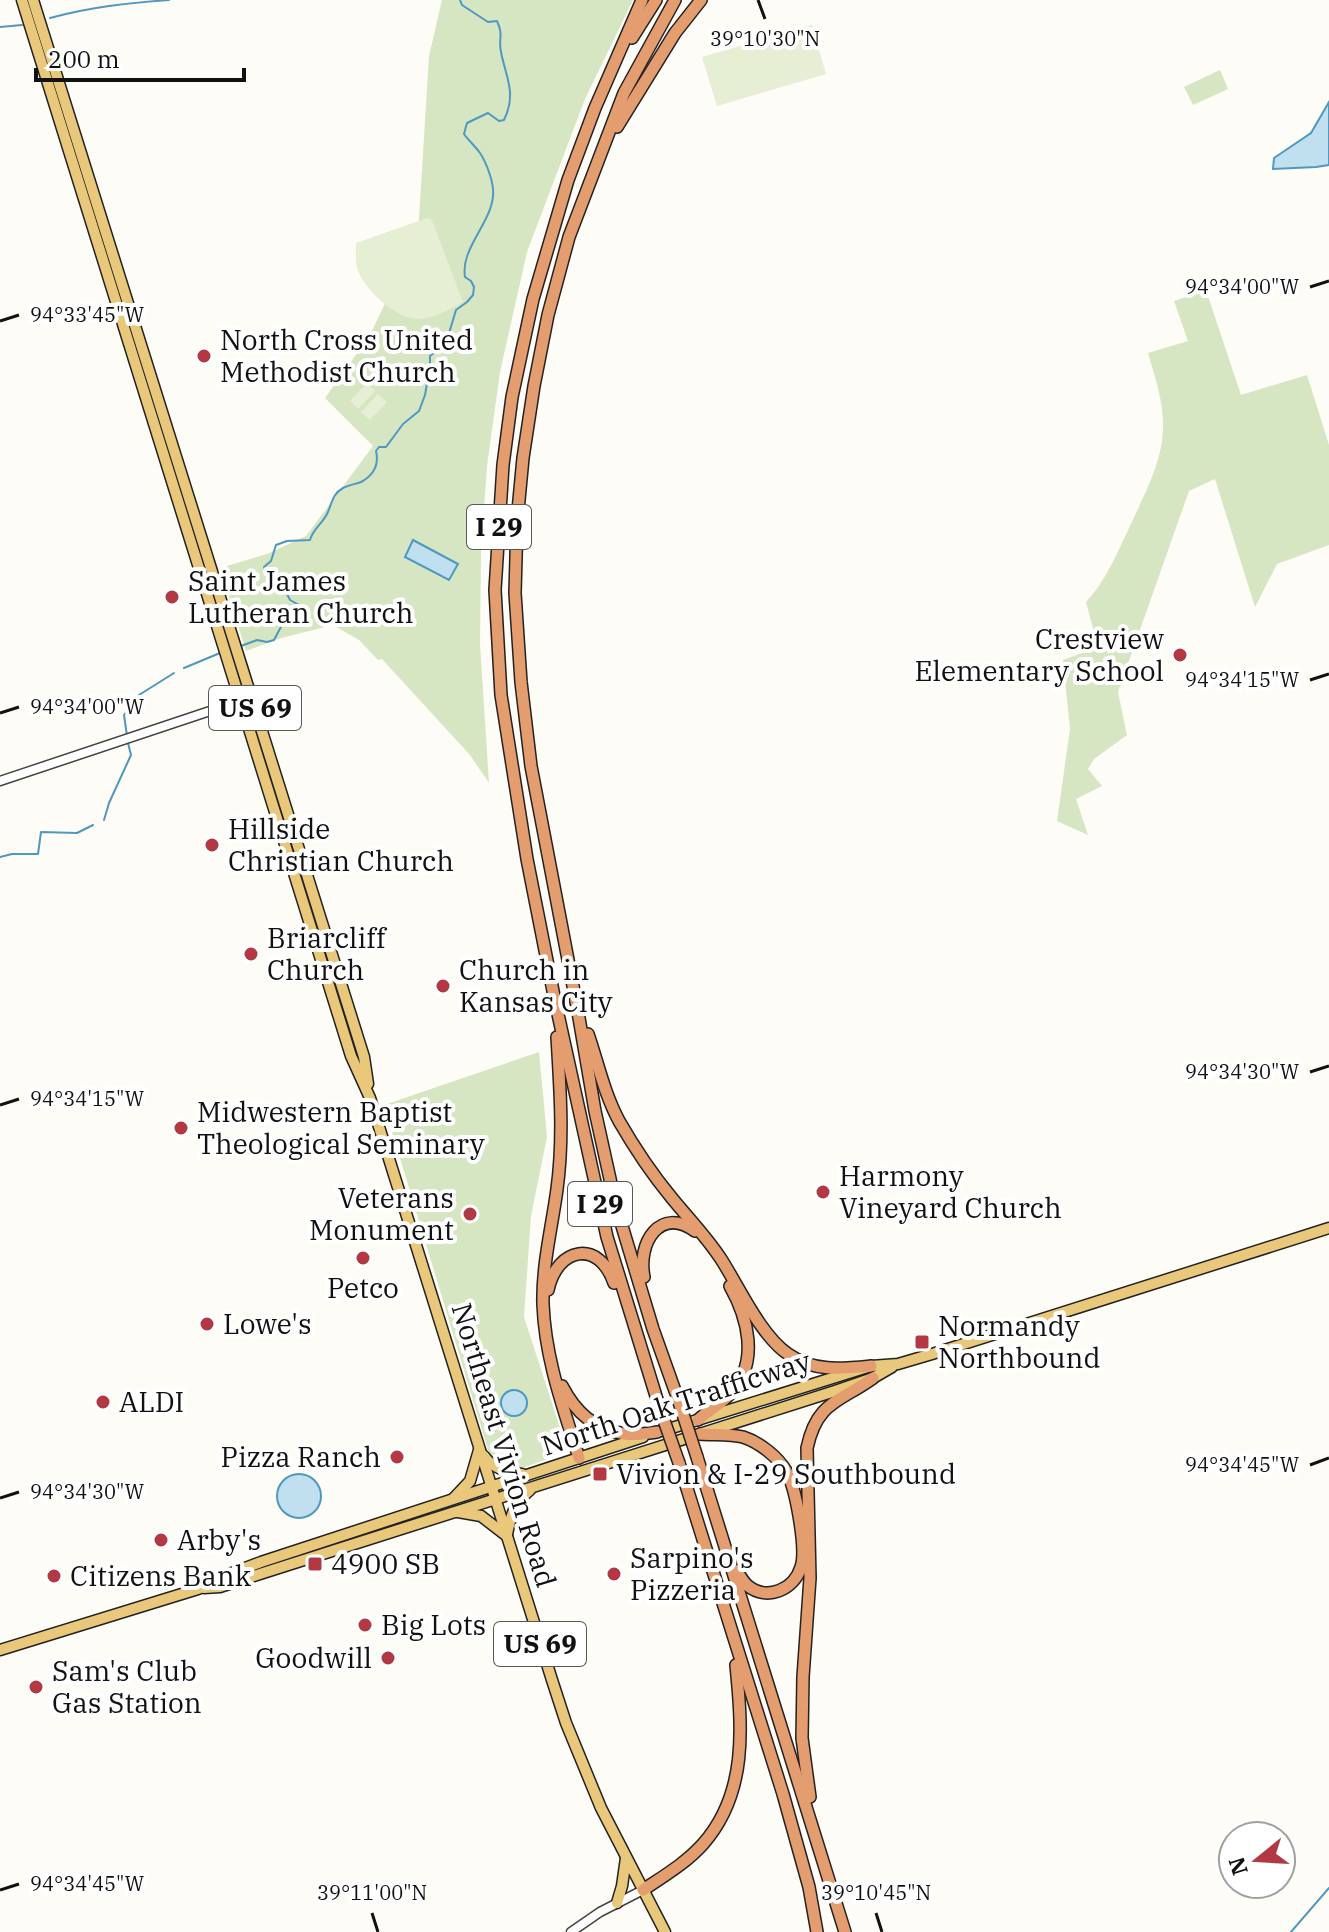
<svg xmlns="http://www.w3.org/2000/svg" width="1329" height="1932" viewBox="0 0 1329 1932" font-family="'IBM Plex Serif',serif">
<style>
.green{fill:#d6e6c2}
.pitch{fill:#e6eed3}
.water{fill:#c0e0f0;stroke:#4f98bf;stroke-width:2}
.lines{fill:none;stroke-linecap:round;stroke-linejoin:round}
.stream{stroke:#4f98bf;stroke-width:2}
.minor-casing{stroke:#444;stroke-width:11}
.major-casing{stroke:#222;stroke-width:13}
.highway-casing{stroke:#222;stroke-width:14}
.minor{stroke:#fff;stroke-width:8}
.major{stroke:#e9c87b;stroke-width:10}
.highway{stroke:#e49d6e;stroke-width:11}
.highway-bridge-casing{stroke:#222;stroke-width:14;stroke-linecap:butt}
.highway-bridge{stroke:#e49d6e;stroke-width:11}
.ticks{fill:none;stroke:#111;stroke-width:3}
.poi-dot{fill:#b23844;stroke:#fff;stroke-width:3}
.labels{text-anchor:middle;stroke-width:8;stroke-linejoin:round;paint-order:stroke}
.shield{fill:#fff;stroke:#585858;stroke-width:2}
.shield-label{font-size:26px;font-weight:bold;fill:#111}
.poi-label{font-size:28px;fill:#111;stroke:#fff;text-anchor:start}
.street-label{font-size:28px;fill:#111;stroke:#fff}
.ticks-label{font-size:20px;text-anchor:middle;fill:#111;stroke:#fff;stroke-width:8;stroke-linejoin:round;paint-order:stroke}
</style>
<rect width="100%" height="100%" fill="#fefcf6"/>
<g class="green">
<path d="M442 0H633L585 99 527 252 500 372 487 466 481 551 480 644 489 783 470 755 382 659 378 660 359 640 333 625 281 638 246 651 220 568 267 554 306 536 373 446 325 398 370 335 418 234 429 56Z"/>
<path d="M1220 70 1228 89 1193 105 1184 87Z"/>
<path d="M1206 290 1241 395 1307 375 1329 445V545L1277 564 1255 607 1215 479 1189 491 1118 692 1127 735 1094 759 1088 769 1102 786 1076 799 1088 835 1057 821 1070 729 1063 660 1098 647 1086 602C1106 581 1117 553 1130 526 1145 493 1165 458 1163 420 1162 397 1154 374 1148 353L1188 341 1174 301Z"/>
<path d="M539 1052 547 1137 531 1216 524 1317 562 1434 553 1457 514 1471 492 1463 384 1105Z"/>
</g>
<g class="pitch">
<path d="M812 25 826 74 717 106 702 57Z"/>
<path d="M427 218 432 220 463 302C450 309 432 320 416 319 395 318 363 288 357 268 355 260 356 251 356 243Z"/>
<path d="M367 383 375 391 358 409 350 401Z"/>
<path d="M378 394 387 402 370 420 361 412Z"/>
</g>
<g class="water">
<path d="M1329 102V165L1316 167 1273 169 1274 158 1311 133Z"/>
<path d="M413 540 458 564 449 580 405 557Z"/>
<circle cx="514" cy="1403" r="13"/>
<circle cx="299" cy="1496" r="22"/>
</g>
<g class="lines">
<g class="stream">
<path d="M50 18C90 7 128 3 169 0"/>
<path d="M0 27 22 25"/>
<path d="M241 646 257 640 267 642 274 640C278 633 281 625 286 620 291 616 296 616 300 611L299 605 290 600 284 588 266 574 264 567 271 561 276 545 287 541 310 540C313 529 322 524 327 514 332 504 332 494 343 488 349 485 356 484 361 482 374 475 379 464 376 451L379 447H386L403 424 419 411 425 395 430 366V356L435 352 440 351 447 340 456 310 467 302 473 295 474 287 471 281 465 277C460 246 496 220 493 189 492 178 486 162 480 153 475 146 469 141 464 134L467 123 488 113 499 121 504 120C517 93 506 78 501 52 498 38 504 36 497 21L488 22 462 5 460 0"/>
<path d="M184 668 220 653"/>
<path d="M127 736 124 715 139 695 174 673"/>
<path d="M104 820 109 803 131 755 128 743"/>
<path d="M0 857 12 854H38L41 832 77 833 93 825"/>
<path d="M1291 1932 1329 1888"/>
</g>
<g class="minor-casing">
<g id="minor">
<path d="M0 781 246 699"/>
<path d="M571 1932 600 1912 643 1890"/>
</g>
</g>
<g class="major-casing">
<g id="major">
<path d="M22 0 351 1056 370 1098 552 1680 566 1723 601 1808 665 1932"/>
<path d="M33 0 364 1057 368 1084"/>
<path d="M662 1431 871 1366 898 1364 932 1354 1329 1228"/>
<path d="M484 1456C492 1468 509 1473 522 1474"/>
<path d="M454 1498 470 1481 479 1450"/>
<path d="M458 1512 481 1516 507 1536"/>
<path d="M507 1534C511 1515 515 1502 530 1490"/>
<path d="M204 1588 220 1587 263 1573 835 1391 873 1378 892 1367"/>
<path d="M0 1650 198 1589 218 1578 261 1562 643 1437"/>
<path d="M617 1903 622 1886 626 1858"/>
</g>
</g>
<g class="highway-casing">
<g id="highway">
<path d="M642 0 595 108 568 180 533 299 512 397 503 465 495 590 501 695 527 859 554 996 607 1237 660 1409"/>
<path d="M675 0 624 93 569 237 548 315 534 386 523 458 517 521 515 593 521 682 531 766 578 1012 595 1111 616 1206 653 1329 679 1402"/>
<path d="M632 38 656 0"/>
<path d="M617 127 675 33 701 0"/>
<path d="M588 1034C598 1063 604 1093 619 1121 634 1147 652 1174 671 1197 688 1218 706 1236 721 1259 739 1287 761 1336 788 1354 814 1372 841 1369 871 1366"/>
<path d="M557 1037C560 1088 564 1138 557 1189 552 1227 542 1265 543 1304 545 1358 563 1407 579 1458"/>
<path d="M644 1277C637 1243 660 1206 695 1231"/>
<path d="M548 1290C557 1247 599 1239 614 1283"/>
<path d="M562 1386C576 1413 594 1429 625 1434 635 1436 647 1433 657 1432"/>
<path d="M698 1420C709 1410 722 1403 732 1392 759 1361 748 1318 730 1286"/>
<path d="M700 1434C714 1435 730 1434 743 1437 759 1442 778 1457 786 1471 796 1487 807 1550 801 1567 794 1590 767 1601 748 1586 743 1582 740 1576 737 1571"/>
<path d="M697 1457 845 1932"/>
<path d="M679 1463 783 1794 809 1887 817 1932"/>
<path d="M810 1797 802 1738 803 1677 810 1578 807 1448C817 1401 840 1402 873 1378"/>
<path d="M643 1890C664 1876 686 1863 703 1844 748 1793 742 1727 736 1665"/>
</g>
</g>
<use href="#minor" class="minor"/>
<use href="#major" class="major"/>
<use href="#highway" class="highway"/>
<g class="highway-bridge-casing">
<g id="highway-bridge">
<path d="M679 1402 697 1457"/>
<path d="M660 1409 679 1463"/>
</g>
</g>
<use href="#highway-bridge" class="highway-bridge"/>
</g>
<path class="ticks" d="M758 0 765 19M1310 287 1329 281M0 321 19 315M1310 680 1329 674M0 713 19 707M1310 1072 1329 1066M0 1105 19 1099M1310 1465 1329 1458M0 1498 19 1492M0 1890 19 1884M372 1913 378 1932M876 1913 882 1932"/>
<g class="poi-dot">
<circle cx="204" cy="356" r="8"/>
<circle cx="172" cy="597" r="8"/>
<circle cx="1180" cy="655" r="8"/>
<circle cx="212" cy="845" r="8"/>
<circle cx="251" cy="954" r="8"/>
<circle cx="443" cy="986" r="8"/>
<circle cx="181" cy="1128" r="8"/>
<circle cx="823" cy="1192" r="8"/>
<circle cx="470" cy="1214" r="8"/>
<circle cx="363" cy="1258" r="8"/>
<circle cx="207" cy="1324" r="8"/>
<rect x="914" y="1334" width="16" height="16" rx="4"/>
<circle cx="103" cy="1402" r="8"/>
<circle cx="397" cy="1457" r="8"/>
<rect x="592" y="1466" width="16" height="16" rx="4"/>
<circle cx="161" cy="1540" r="8"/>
<rect x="307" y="1556" width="16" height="16" rx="4"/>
<circle cx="614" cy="1574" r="8"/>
<circle cx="54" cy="1576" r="8"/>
<circle cx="365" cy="1625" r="8"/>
<circle cx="388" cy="1658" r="8"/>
<circle cx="36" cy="1687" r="8"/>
</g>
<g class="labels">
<g class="shield">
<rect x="467" y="505" width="64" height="44" rx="6"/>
<rect x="209" y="686" width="92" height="44" rx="6"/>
<rect x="568" y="1182" width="64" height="44" rx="6"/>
<rect x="494" y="1622" width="92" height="44" rx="6"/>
</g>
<g class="shield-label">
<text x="499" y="536">I 29</text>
<text x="255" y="717">US 69</text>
<text x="600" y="1213">I 29</text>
<text x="540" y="1653">US 69</text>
</g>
<g class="poi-label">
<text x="220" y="350">North Cross United<tspan x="220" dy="32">Methodist Church</tspan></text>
<text x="188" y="591">Saint James<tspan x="188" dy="32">Lutheran Church</tspan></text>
<text x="1164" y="649" text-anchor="end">Crestview<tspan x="1164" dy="32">Elementary School</tspan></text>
<text x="228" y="839">Hillside<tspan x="228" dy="32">Christian Church</tspan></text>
<text x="267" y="948">Briarcliff<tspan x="267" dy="32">Church</tspan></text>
<text x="459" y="980">Church in<tspan x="459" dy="32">Kansas City</tspan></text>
<text x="197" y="1122">Midwestern Baptist<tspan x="197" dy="32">Theological Seminary</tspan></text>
<text x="839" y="1186">Harmony<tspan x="839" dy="32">Vineyard Church</tspan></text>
<text x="454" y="1208" text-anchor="end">Veterans<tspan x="454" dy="32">Monument</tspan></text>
<text x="363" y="1298" text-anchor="middle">Petco</text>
<text x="223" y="1334">Lowe's</text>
<text x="938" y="1336">Normandy<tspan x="938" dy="32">Northbound</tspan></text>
<text x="119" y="1412">ALDI</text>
<text x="381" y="1467" text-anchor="end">Pizza Ranch</text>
<text x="616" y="1484">Vivion &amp; I-29 Southbound</text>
<text x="177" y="1550">Arby's</text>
<text x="630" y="1568">Sarpino's<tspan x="630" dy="32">Pizzeria</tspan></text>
<text x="331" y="1574">4900 SB</text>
<text x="70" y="1586">Citizens Bank</text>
<text x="381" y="1635">Big Lots</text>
<text x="372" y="1668" text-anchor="end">Goodwill</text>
<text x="52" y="1681">Sam's Club<tspan x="52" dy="32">Gas Station</tspan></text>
</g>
<g class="street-label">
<text transform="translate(676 1403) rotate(-18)" y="10">North Oak Trafficway</text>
<text transform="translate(504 1445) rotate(73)" y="10">Northeast Vivion Road</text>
</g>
</g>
<g class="ticks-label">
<text x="765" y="46">39°10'30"N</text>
<text x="1242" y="294">94°34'00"W</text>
<text x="87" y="322">94°33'45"W</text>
<text x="1242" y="687">94°34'15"W</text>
<text x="87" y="714">94°34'00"W</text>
<text x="1242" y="1079">94°34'30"W</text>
<text x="87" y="1106">94°34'15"W</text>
<text x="1242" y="1472">94°34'45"W</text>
<text x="87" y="1499">94°34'30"W</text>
<text x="87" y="1891">94°34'45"W</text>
<text x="372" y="1900">39°11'00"N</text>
<text x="876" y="1900">39°10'45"N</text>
</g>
<g transform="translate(1257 1860) rotate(252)"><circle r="38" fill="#ffffff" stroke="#a0a0a0" stroke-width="2"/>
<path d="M0-6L14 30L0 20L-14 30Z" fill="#b23844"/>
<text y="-12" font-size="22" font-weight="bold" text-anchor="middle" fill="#111111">N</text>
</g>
<path d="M36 68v12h208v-12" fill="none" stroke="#111111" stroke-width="4"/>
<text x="48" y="68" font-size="24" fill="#111111" stroke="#ffffff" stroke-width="6" paint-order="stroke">200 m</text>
</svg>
